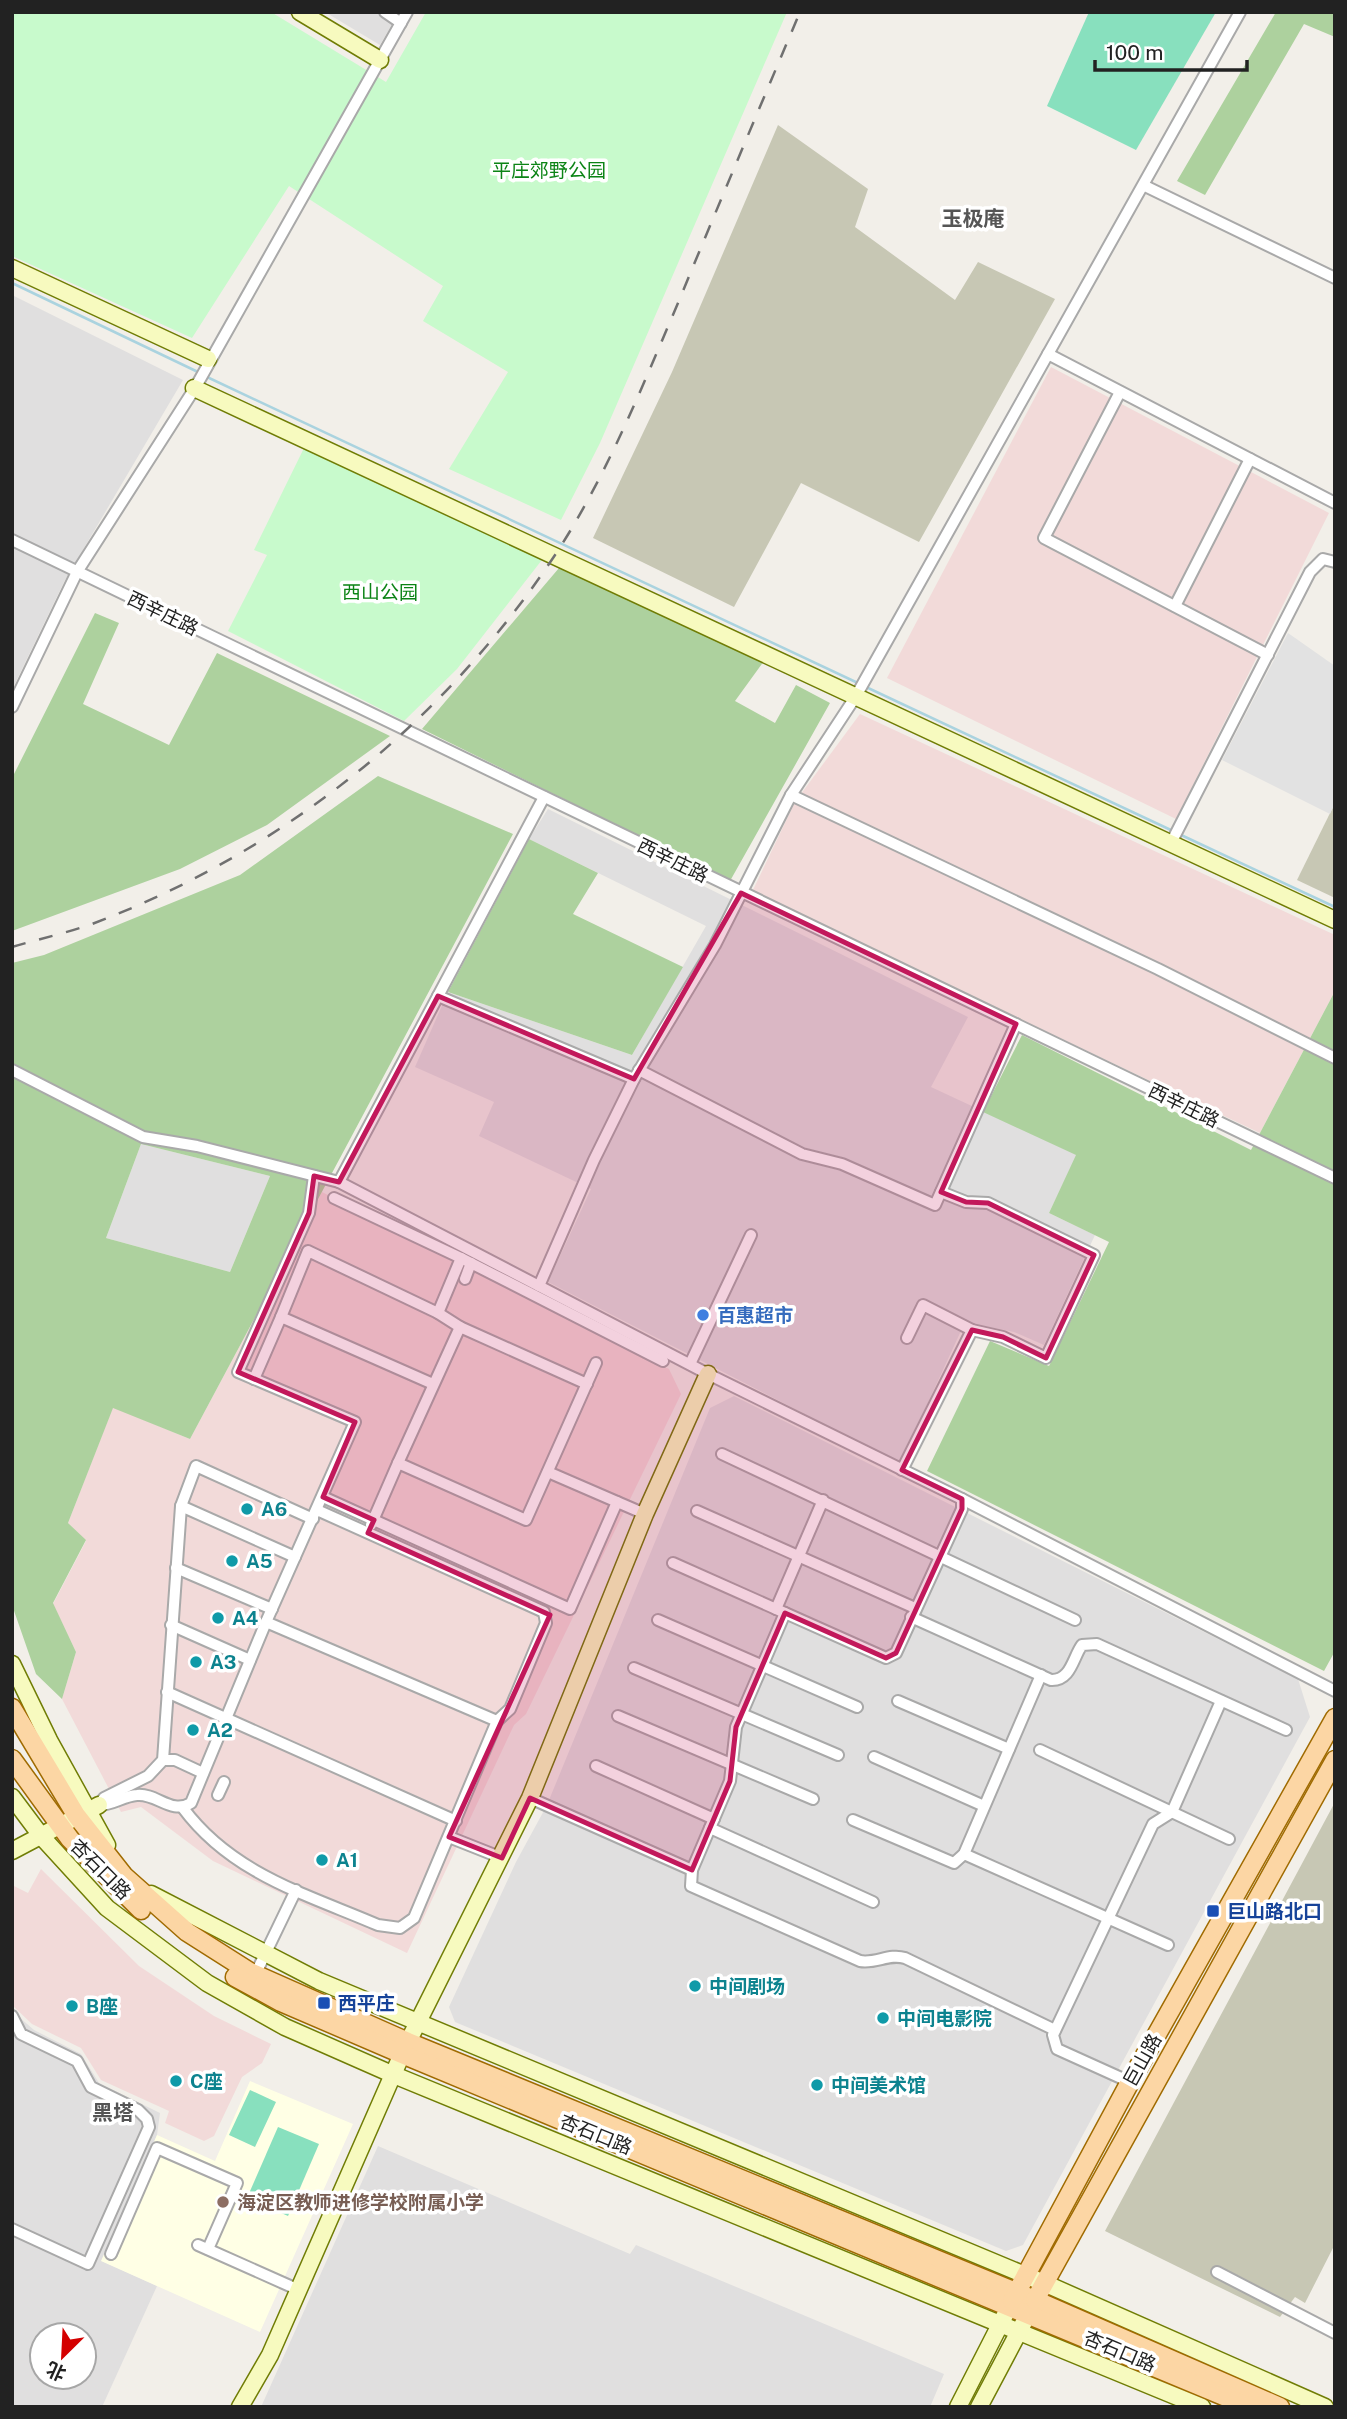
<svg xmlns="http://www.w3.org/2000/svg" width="1347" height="2419" viewBox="0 0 1347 2419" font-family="'Public Sans','Noto Sans SC',sans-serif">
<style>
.residential{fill:#e0dfdf;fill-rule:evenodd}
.commercial{fill:#f2dad9}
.education{fill:#ffffe5}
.construction{fill:#c7c7b4}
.forest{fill:#add19e;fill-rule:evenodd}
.park{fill:#c8facc}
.pitch{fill:#88e0be}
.parking{fill:#e2e2e2}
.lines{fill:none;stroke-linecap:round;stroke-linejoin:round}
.stream{stroke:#aad3df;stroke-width:2.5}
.street-casing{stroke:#a9a9a9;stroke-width:14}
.secondary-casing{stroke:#707d05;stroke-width:19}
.primary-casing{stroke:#a06b00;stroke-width:21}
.street{stroke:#fff;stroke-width:10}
.secondary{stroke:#f7fabf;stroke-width:16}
.primary{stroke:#fcd6a4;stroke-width:18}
.rail{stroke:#707070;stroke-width:2.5;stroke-dasharray:14 14;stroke-linecap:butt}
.marked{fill:#c2185b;fill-opacity:0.2;stroke:#c2185b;stroke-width:5;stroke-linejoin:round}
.shop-dot{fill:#3f7fe0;stroke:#fff;stroke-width:2.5}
.culture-dot{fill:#0f9aa8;stroke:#fff;stroke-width:2.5}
.transit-dot{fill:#1a4fb4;stroke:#fff;stroke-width:2.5}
.education-dot{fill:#8d6e63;stroke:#fff;stroke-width:2.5}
.labels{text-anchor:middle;stroke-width:7;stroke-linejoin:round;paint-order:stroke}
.park-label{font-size:19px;fill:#0c8416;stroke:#fff}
.street-label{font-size:19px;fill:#222;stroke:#fff}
.shop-label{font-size:19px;font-weight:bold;fill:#366cbe;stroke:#fff;text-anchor:start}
.culture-label{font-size:19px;font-weight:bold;fill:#0d838f;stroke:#fff;text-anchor:start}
.transit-label{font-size:19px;font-weight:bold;fill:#164399;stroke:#fff;text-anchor:start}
.education-label{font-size:19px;font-weight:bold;fill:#785e54;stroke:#fff;text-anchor:start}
.neighbourhood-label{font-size:21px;font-weight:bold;fill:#555;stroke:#fff}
</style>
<rect width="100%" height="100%" fill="#f2efe9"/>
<g class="residential">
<path d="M325 12H399L380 45Z"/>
<path d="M12 295 183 380 64 582 12 690Z"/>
<path d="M548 809 968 1017 931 1087 1077 1155 1049 1213 1095 1235 1044 1345 1014 1332 974 1324 960 1333 900 1463 548 1282 591 1189 479 1136 494 1102 415 1067 448 992 632 1055 706 926 529 839Z"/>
<path d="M141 1144 270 1176 230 1272 106 1238Z"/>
<path d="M734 1396 1298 1679 1310 1717 1023 2245 1006 2251 455 2022 449 2007 516 1862 547 1805 710 1408Z"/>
<path d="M12 2011 34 2030 81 2054 99 2083 160 2113 157 2135 102 2261 157 2286 102 2407H12ZM42 2335H84V2377H42Z"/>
<path d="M378 2146 630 2254 636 2245 944 2374 930 2407H261Z"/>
</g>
<g class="commercial">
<path d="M1051 367 1329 513 1176 819 887 678Z"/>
<path d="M860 714 1335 935V991L1260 1133 752 892 795 802Z"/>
<path d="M322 1192 669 1369 681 1394 526 1714 514 1725 407 1953 213 1861 141 1807 121 1812 62 1699 76 1652 53 1604 86 1541 68 1523 113 1407 190 1439Z"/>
<path d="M41 1869 139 1966 214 2016 271 2044 262 2063 242 2077 214 2136 204 2141 165 2123 169 2111 101 2080 81 2048 32 2024 12 2005V1885L28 1893Z"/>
</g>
<path class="education" d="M250 2081 353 2124 260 2332 101 2261 157 2135 215 2161Z"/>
<g class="construction">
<path d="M778 125 868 189 855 227 955 300 978 262 1055 299 919 542 801 483 734 607 593 538 672 372Z"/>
<path d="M1335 803V898L1297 880Z"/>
<path d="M1335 1802V2244L1305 2303 1295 2297 1280 2317 1105 2231Z"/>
</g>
<g class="forest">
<path d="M1276 12H1335V37L1304 24 1205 195 1177 181Z"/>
<path d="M559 568 764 661 735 701 775 723 796 685 830 703 730 881 422 729Z"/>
<path d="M95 613 119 623 83 704 169 745 217 653 390 736 267 825 180 869 12 931V778Z"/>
<path d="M378 776 513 834 190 1439 113 1408 68 1523 86 1540 53 1603 76 1652 62 1699 36 1674 12 1605V963L44 955 240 875ZM141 1144 270 1176 230 1272 106 1238Z"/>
<path d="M529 839 598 873 573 914 683 967 632 1055 448 992Z"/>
<path d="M1335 991V1651L1324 1671 927 1471 990 1341 1049 1366 1109 1242 1049 1213 1076 1155 983 1112 1022 1035 1251 1150Z"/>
</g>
<g class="park">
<path d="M12 12H271L386 82 426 12H787L600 443 561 520 449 469 508 372 423 321 443 286 289 186 192 338 12 256Z"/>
<path d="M305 446 545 556 457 669 404 721 228 631 267 555 254 550Z"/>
</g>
<g class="pitch">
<path d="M1089 12H1216L1136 150 1047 106Z"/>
<path d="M250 2090 276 2102 255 2147 229 2135Z"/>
<path d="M278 2127 319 2144 288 2216 247 2198Z"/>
</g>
<path class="parking" d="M1288 633 1335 666V803L1330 814 1222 760Z"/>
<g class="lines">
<g class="stream">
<path d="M12 283 198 372"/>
<path d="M207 377 860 684"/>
<path d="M866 687 1173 831"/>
<path d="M1179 834 1335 907"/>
</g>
<g class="street-casing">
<g id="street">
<path d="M385 12 401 23"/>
<path d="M1145 186 1335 278"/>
<path d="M1048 354 1335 503"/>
<path d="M1120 392 1044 538 1268 655"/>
<path d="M12 540 1335 1178"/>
<path d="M1175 606 1250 459"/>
<path d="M12 707 77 572 195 388 407 12"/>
<path d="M791 795 1158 969 1335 1058"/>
<path d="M1171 843 1310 572 1323 559 1335 562"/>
<path d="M438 996 634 1079"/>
<path d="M12 1070 143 1137 197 1146 339 1182 708 1374 962 1499 1335 1691"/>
<path d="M639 1070 802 1154 842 1164 935 1205 1016 1024"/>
<path d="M314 1176 309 1213 238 1372 355 1422 266 1622 497 1721"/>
<path d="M339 1182 544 797"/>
<path d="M334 1198 461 1258 438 1313"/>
<path d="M461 1258 663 1361"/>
<path d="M465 1279 471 1263"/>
<path d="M539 1286 594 1160 634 1079 715 945 791 795 856 696 1240 12"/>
<path d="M281 1317 308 1251 438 1313 460 1327"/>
<path d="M907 1338 923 1305 972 1330 1003 1337 1046 1358 1094 1255 988 1203 966 1202 941 1192"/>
<path d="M690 1364 751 1235"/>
<path d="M254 1379 281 1317 433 1384"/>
<path d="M722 1454 1075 1620"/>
<path d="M398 1463 460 1327 587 1384"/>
<path d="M902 1470 972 1330"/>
<path d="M548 1472 645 1514"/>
<path d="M323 1497 570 1609 617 1502"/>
<path d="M181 1506 196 1466 313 1519"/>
<path d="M697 1511 915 1608"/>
<path d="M371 1525 398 1463 526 1520 596 1363"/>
<path d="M673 1563 886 1658 896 1653 962 1509V1499"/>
<path d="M176 1568 272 1609"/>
<path d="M776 1609 823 1500"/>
<path d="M785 1613 736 1727 730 1781 692 1870 691 1886 860 1961C876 1964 889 1953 905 1958L1055 2030"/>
<path d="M911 1617 1051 1680C1071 1681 1073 1657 1082 1645L1097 1644 1286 1730"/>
<path d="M658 1620 857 1707"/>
<path d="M171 1625 250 1660"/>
<path d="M634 1668 838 1755"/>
<path d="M167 1692 456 1821"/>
<path d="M898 1701 1009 1749"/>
<path d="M618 1716 813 1799"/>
<path d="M1040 1750 1229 1839"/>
<path d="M874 1757 984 1806"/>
<path d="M163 1760H175L203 1773"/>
<path d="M596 1766 714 1819"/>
<path d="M218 1795 224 1782"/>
<path d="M530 1798 692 1870"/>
<path d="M99 1805 104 1798 148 1776 163 1760 181 1506 295 1557"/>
<path d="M99 1805C113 1805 123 1796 137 1795 157 1793 171 1815 191 1803L266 1622"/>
<path d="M183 1808C232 1874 306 1894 378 1925L400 1928 414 1918 497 1721 510 1709 546 1623 544 1612 317 1510"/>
<path d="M853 1820 954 1863 964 1854 1041 1675"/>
<path d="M710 1828 873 1902"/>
<path d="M449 1837 502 1858"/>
<path d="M964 1854 1168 1945"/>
<path d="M255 1975 296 1890"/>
<path d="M12 2016 21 2034 77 2061 91 2087 138 2110 147 2119 149 2127 88 2264 12 2229"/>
<path d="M1130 2082 1057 2049 1053 2035 1153 1824 1172 1812 1221 1701"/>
<path d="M198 2245 299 2290"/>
<path d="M111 2254 157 2148 237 2183 208 2249"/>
<path d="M1217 2272 1335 2333"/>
</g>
</g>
<g class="secondary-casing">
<g id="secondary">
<path d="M300 12 380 60"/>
<path d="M12 268 208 359"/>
<path d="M194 388 1335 920"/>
<path d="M12 1664 49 1740 107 1845"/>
<path d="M12 1797 42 1837 107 1908 207 1983 285 2027 394 2075 1202 2407"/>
<path d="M12 1851 99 1805"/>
<path d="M151 1894 319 1981 1044 2283 1325 2407"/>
<path d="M240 2407 270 2355 402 2054 530 1798 645 1514 708 1374"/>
<path d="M958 2407 1006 2313"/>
<path d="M979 2407 1024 2322"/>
</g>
</g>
<g class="primary-casing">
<g id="primary">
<path d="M12 1708 76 1815 124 1876 187 1932 250 1972 408 2042 1035 2300 1280 2407"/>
<path d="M12 1759 70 1839 141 1910"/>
<path d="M235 1977 281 2002 402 2054 1250 2407"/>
<path d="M1035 2300 1335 1760"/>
<path d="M1012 2301 1130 2082 1335 1718"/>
</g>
</g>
<use href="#street" class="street"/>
<use href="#secondary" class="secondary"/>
<use href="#primary" class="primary"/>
<path class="rail" d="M12 947C39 939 66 933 92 924 283 852 445 722 557 552 607 475 642 387 678 303 718 206 759 109 800 12"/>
</g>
<path class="marked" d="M741 893 1016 1024 941 1192 966 1202 988 1203 1094 1255 1046 1358 1003 1337 972 1330 902 1470 962 1499V1509L896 1653 886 1658 785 1613 736 1727 730 1781 692 1870 530 1798 502 1858 449 1837 550 1615 368 1533 374 1520 323 1497 355 1422 238 1372 309 1213 314 1176 339 1182 438 996 634 1079Z"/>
<circle class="shop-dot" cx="703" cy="1315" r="7"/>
<g class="culture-dot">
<circle cx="247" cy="1509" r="7"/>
<circle cx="232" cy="1561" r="7"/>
<circle cx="218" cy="1618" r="7"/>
<circle cx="196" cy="1662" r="7"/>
<circle cx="193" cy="1730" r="7"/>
<circle cx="322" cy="1860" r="7"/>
<circle cx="695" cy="1986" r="7"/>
<circle cx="72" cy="2006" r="7"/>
<circle cx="883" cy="2018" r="7"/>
<circle cx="176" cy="2081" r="7"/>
<circle cx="817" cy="2085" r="7"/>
</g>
<g class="transit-dot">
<rect x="1206" y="1904" width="14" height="14" rx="3.5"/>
<rect x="317" y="1996" width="14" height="14" rx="3.5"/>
</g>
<circle class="education-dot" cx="223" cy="2202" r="7"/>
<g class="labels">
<g class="park-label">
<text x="549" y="177">平庄郊野公园</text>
<text x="380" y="599">西山公园</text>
</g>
<g class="street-label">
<text transform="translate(163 613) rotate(26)" y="7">西辛庄路</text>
<text transform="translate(673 860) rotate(26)" y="7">西辛庄路</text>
<text transform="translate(1184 1105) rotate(26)" y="7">西辛庄路</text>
<text transform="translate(101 1869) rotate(45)" y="7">杏石口路</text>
<text transform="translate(1142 2060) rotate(-61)" y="7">巨山路</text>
<text transform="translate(596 2134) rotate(22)" y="7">杏石口路</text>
<text transform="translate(1120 2351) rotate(23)" y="7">杏石口路</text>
</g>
<g class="shop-label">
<text x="717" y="1322">百惠超市</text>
</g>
<g class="culture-label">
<text x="261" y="1516">A6</text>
<text x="246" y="1568">A5</text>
<text x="232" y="1625">A4</text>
<text x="210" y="1669">A3</text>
<text x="207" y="1737">A2</text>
<text x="336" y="1867">A1</text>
<text x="709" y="1993">中间剧场</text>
<text x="86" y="2013">B座</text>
<text x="897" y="2025">中间电影院</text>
<text x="190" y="2088">C座</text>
<text x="831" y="2092">中间美术馆</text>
</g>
<g class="transit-label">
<text x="1227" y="1918">巨山路北口</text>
<text x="338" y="2010">西平庄</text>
</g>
<g class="education-label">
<text x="237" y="2209">海淀区教师进修学校附属小学</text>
</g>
<g class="neighbourhood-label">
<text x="973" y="226">玉极庵</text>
<text x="113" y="2120">黑塔</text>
</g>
</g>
<rect width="1347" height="2419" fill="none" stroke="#222222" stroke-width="28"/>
<g transform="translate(63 2356) rotate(204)"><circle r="33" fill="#ffffff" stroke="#a7a7a7" stroke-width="2"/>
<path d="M0-5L12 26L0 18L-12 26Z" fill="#d40000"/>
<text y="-10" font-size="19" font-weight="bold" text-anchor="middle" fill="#222222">北</text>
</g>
<path d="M1095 60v10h152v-10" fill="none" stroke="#222222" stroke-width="3.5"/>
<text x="1106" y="60" font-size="21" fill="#222222" stroke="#ffffff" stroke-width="5" paint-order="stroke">100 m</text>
</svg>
